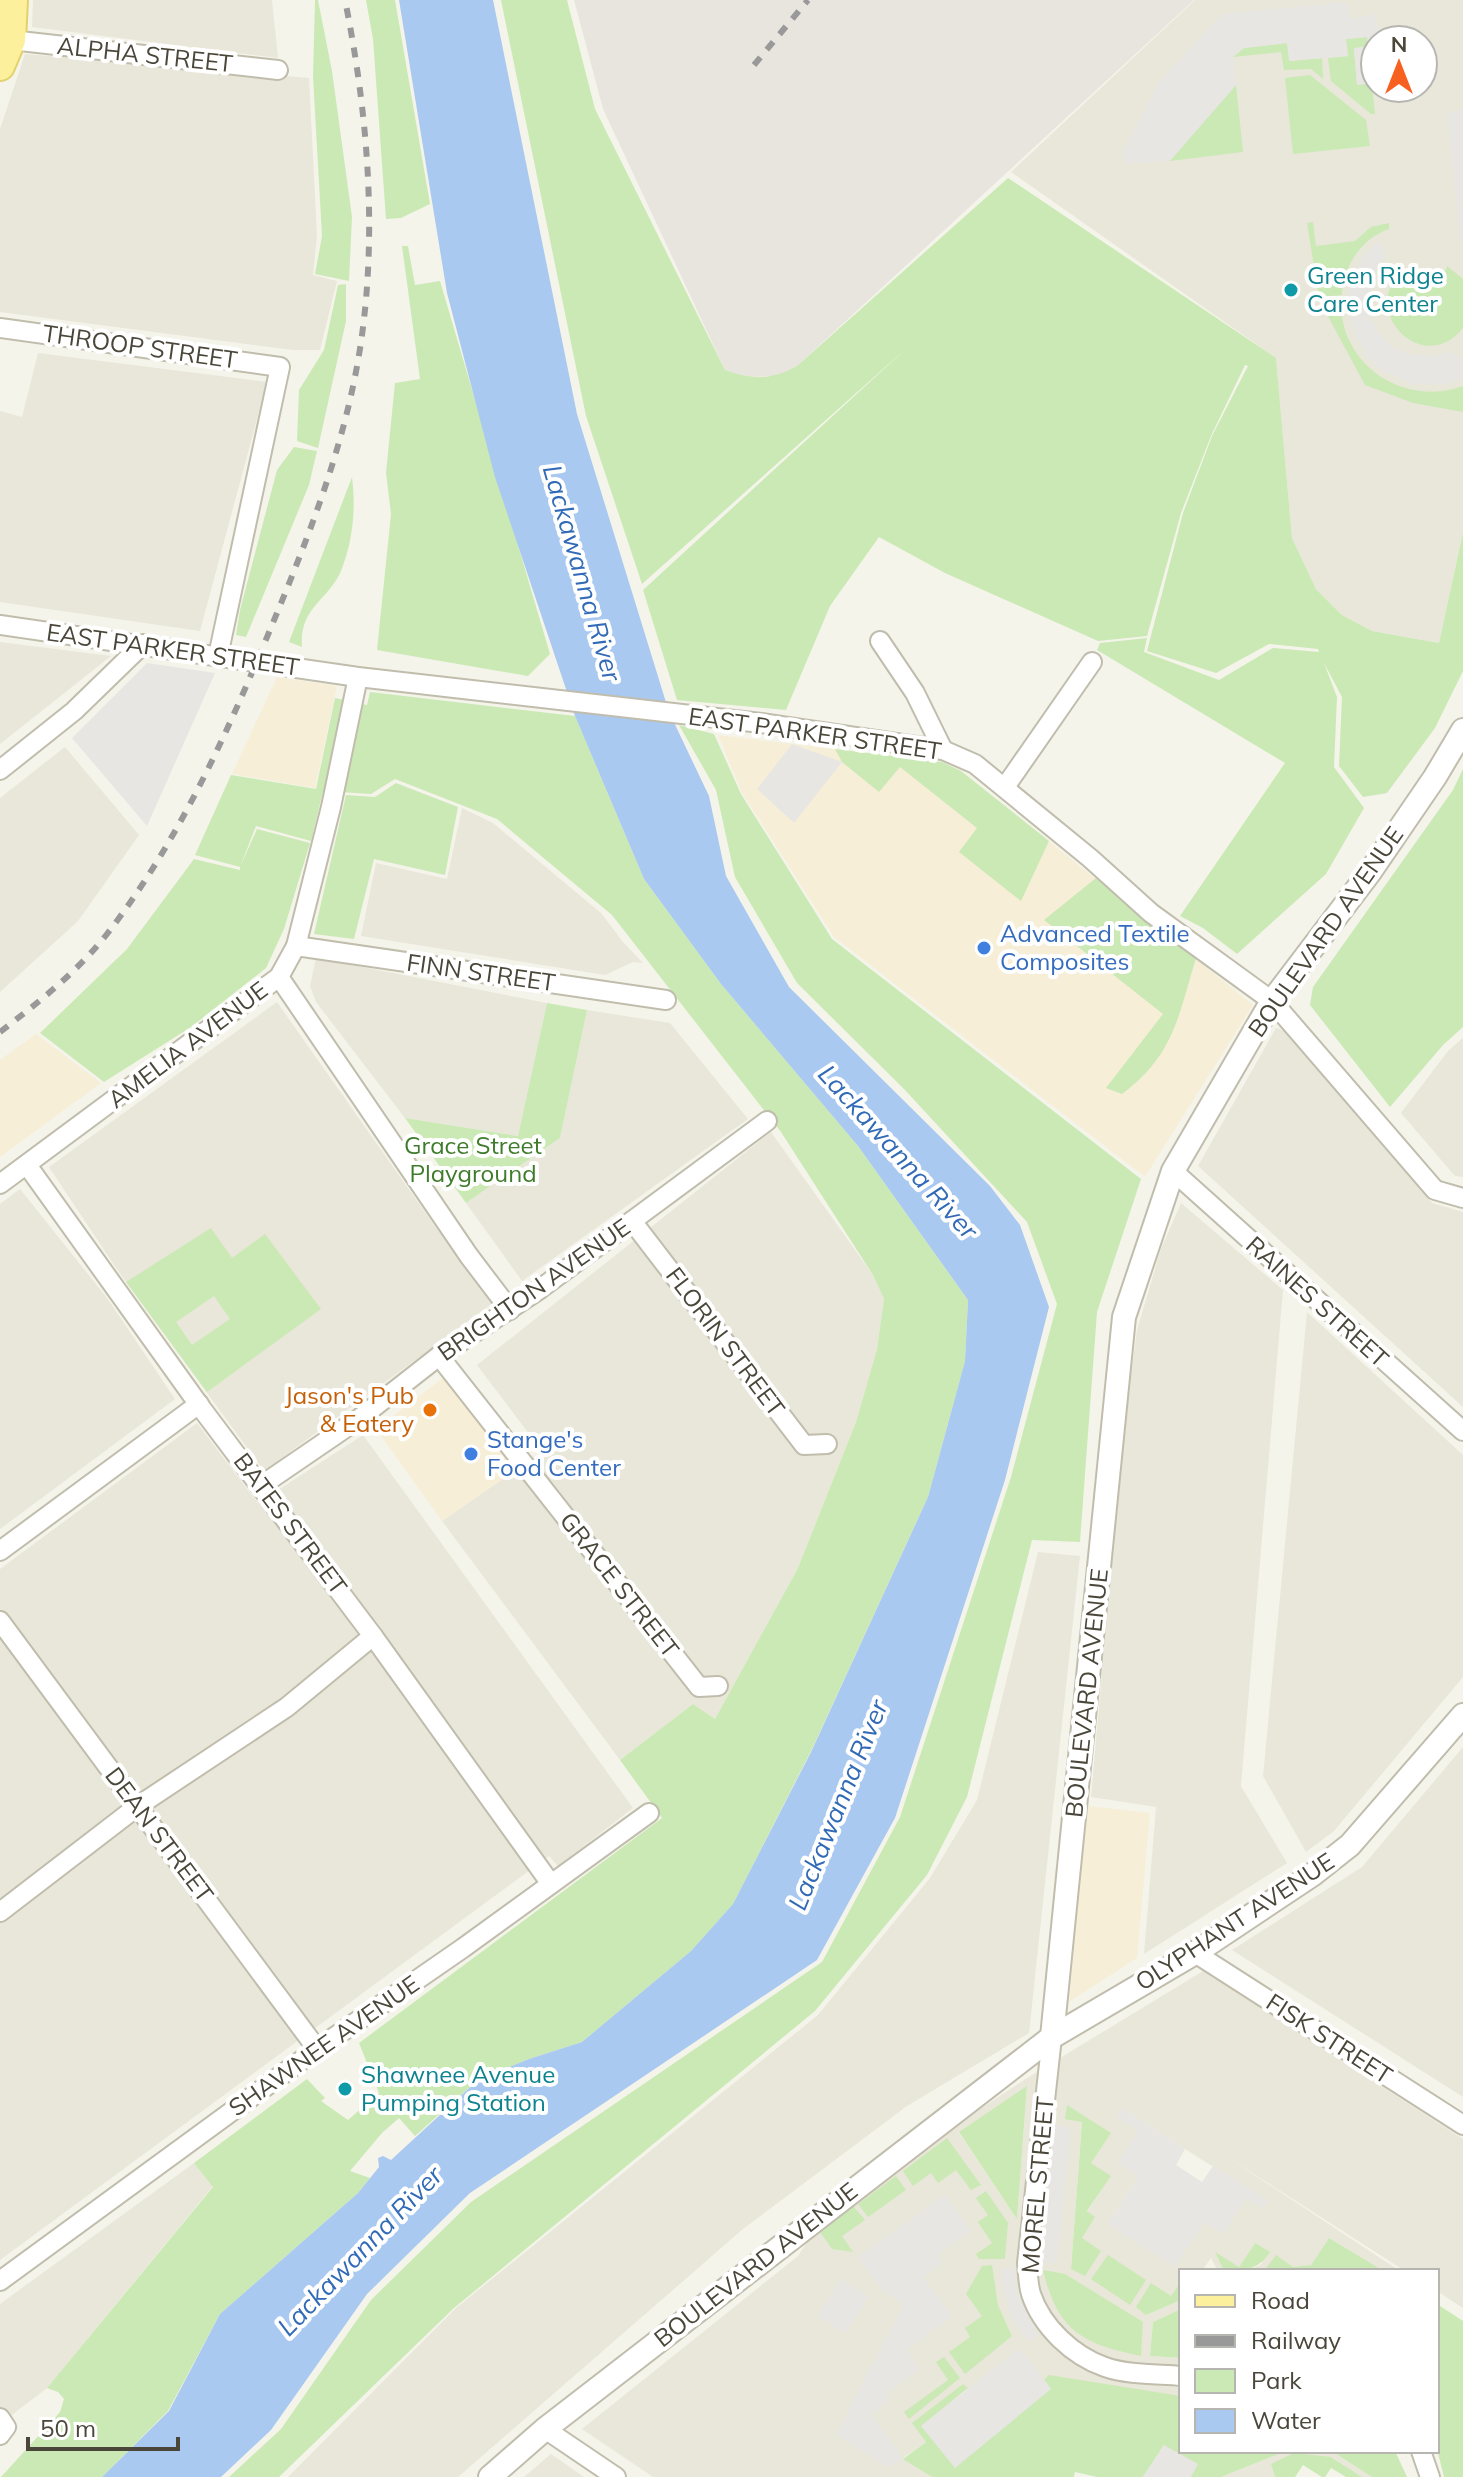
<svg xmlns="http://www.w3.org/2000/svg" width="1463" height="2477" viewBox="0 0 1463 2477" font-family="Mulish,sans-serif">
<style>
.residential{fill:#e9e7d9;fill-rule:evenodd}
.commercial{fill:#f6eed7}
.industrial{fill:#e8e5df}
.green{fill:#cae9b5;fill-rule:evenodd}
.parking{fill:#e7e6e2}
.water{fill:#a9c9f0}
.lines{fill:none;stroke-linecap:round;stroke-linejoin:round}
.minor-casing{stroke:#c1bdad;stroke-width:22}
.tertiary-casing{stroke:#c1bdad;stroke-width:26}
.primary-casing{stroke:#e3d16b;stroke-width:32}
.minor{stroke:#fff;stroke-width:18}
.tertiary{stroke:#fff;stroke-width:22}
.primary{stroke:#fdf09c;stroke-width:28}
.rail{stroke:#999;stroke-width:6;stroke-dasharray:10 10;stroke-linecap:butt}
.culture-dot{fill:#0f9aa8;stroke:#fff;stroke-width:3}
.shop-dot{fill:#3f7fe0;stroke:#fff;stroke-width:3}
.food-dot{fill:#e8710a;stroke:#fff;stroke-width:3}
.labels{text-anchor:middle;stroke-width:8;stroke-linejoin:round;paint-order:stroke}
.street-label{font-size:24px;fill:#4a4639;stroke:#fff}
.culture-label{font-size:24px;fill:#0d838f;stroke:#fff;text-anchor:start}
.shop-label{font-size:24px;fill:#366cbe;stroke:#fff;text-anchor:start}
.park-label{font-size:24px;fill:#3e7c2b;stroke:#fff}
.food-label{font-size:24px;fill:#c56008;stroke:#fff;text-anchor:end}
.water-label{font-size:26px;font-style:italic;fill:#316ab6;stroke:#fff}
</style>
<rect width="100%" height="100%" fill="#f5f4eb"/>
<g class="residential">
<path d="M33 0H272L278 58 32 27Z"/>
<path d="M1195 0H1463V532L1439 643 1372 631 1342 615 1316 589 1292 538 1276 358 1011 172ZM1375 40H1423V88H1375Z"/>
<path d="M25 54 309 78 317 236 313 275 337 281 320 350H293L0 312V129Z"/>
<path d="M38 353 267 382 200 631 0 602V411L22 417Z"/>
<path d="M0 642 111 656 0 744Z"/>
<path d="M65 747 139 835 78 921 0 992V798Z"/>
<path d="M462 808 493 823 601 913 623 942 643 963 633 962 605 975 361 936 376 863 447 879Z"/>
<path d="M316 958 547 1003 518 1136 405 1118 316 1002 310 986Z"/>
<path d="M277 1002 434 1225 493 1303 264 1471 116 1268 49 1167Z"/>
<path d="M587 1010 670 1023 748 1119 522 1281 466 1203 560 1138Z"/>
<path d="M1276 1028 1289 1032 1432 1203 1463 1212V1407L1198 1166Z"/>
<path d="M1463 1038V1177L1455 1176 1401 1113 1448 1051Z"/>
<path d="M771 1132 873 1275 884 1299 877 1349 856 1422 798 1568 715 1719 693 1704 620 1760 442 1521 542 1451 477 1365Z"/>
<path d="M20 1189 107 1298 175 1399 0 1529V1204Z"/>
<path d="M1181 1203 1283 1290 1241 1786 1287 1863 1144 1954 1156 1807 1091 1797 1123 1436 1137 1330 1161 1249Z"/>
<path d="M1307 1312 1463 1455V1677L1334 1831 1306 1852 1263 1776Z"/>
<path d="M197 1423 258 1503 363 1435 633 1808 558 1866 549 1856 0 2260V1569Z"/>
<path d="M1038 1552 1080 1556 1029 2033 907 2106 743 2229 458 2477H288L456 2308 818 2015 930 1878 977 1800Z"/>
<path d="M1463 1747V2097L1232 1950 1362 1867Z"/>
<path d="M1203 1971 1463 2139V2308L1437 2291V2271H1405L1227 2157 1400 2271H1384L1329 2238 1311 2265 1264 2271H1247L1262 2264 1254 2244 1239 2267 1216 2253 1224 2271H1218L1211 2258 1202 2271H1181V2282L1172 2296 1146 2315 1181 2300V2309L1153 2322 1150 2356 1181 2358V2396L1044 2380 967 2389 963 2384 926 2442 903 2458 932 2477H653L582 2429 798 2256 815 2229 944 2133 1024 2080ZM1027 2087 1017 2218 959 2133ZM1122 2108 1185 2149 1268 2201 1246 2198 1204 2222 1108 2224 1138 2177 1139 2131ZM1082 2121 1091 2163 1110 2177 1087 2212 1095 2217 1081 2238 1071 2268ZM991 2265 998 2305 1012 2336 950 2352 971 2337 982 2316Z"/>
<path d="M194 2163 213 2186 47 2388 0 2424V2304Z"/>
<path d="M1286 2451 1333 2452 1372 2477H1362L1331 2457 1271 2464 1275 2477H1221Z"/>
<path d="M551 2454 584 2477H524Z"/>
</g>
<g class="commercial">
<path d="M277 677 337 686 315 788 232 774Z"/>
<path d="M718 735 942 762 961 771 1253 1005 1145 1177 834 937 742 793Z"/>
<path d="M36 1034 101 1083 0 1157V1060Z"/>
<path d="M444 1377 516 1470 442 1521 376 1429Z"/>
<path d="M1088 1806 1150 1813 1137 1958 1069 2002Z"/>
</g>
<path class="industrial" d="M574 0H1194L797 366 779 376 744 377 725 370 603 109Z"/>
<g class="green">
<path d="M315 0H318L332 71 352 217 349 281 315 274 322 236 313 77Z"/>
<path d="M366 0H395L430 204 401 218 386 219 373 39Z"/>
<path d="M501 0H567L595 109 725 370C752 380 772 380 797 366L1008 178 1276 358 1292 538 1316 589 1342 615 1372 631 1439 643 1463 532V671L1435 728 1387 793 1363 797 1339 766 1342 697 1324 663 1337 697 1334 767 1364 808 1326 874 1237 954 1203 928 1180 916 1285 763 1097 650 1100 643 1147 638 1144 652 1219 680 1273 648 1319 652 1318 649 1269 644 1216 673 1147 651 1183 513 1212 436 1248 366 1245 365 1211 436 1181 513 1147 636 1098 641 945 573 879 537 830 606 786 710 677 700 643 590 909 346 642 584 586 416Z"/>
<path d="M1368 37 1369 46 1354 49 1357 84H1372L1375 114H1371L1331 81 1328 58 1348 56 1346 39Z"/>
<path d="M1287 43 1290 61 1322 58 1323 79 1311 69 1284 70 1281 52 1233 57 1244 48Z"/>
<path d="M1310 75 1366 120 1370 146 1293 154 1285 78Z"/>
<path d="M1236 85 1243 152 1170 161V160Z"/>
<path d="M1313 222 1316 246 1355 241 1371 227 1389 223V229C1362 238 1343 266 1342 295L1319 297 1307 223Z"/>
<path d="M402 246H408L415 285 440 281 550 654 528 676 377 650 391 514 386 473 395 383 420 379Z"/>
<path d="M1447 266 1463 279V328C1420 381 1355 302 1406 271V275L1446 270Z"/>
<path d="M346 284V321L318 448 297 441 299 390 324 350 338 285Z"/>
<path d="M1340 305C1342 318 1344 331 1350 342 1370 383 1420 402 1463 386V412L1413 403 1365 385 1323 307Z"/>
<path d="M294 447 317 451 309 485 246 637 236 635 240 610 277 470Z"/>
<path d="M352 477C356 509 353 541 341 571 328 601 299 607 302 647L289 642Z"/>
<path d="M370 692 575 716 644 879 721 984 858 1146 968 1300 965 1361 928 1497 812 1749 733 1904 691 1951 582 2042 529 2059 479 2079 415 2136 399 2118 382 2133 350 2171 370 2178 358 2193 220 2314 168 2411 102 2477H1L60 2412 64 2399 58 2392 47 2388 213 2187 194 2163 307 2079 325 2098 321 2101 348 2120 379 2093 359 2043 662 1818 620 1760 693 1704 715 1719 798 1568 856 1422 877 1349 884 1299 873 1275 781 1132 612 915 497 819 395 779 371 794 323 791 311 841 256 826 240 867 257 829 310 843 284 929 266 968 191 1027 104 1082 40 1033 127 949 194 859 240 870V867L195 855 231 775 316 789 335 698 367 705Z"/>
<path d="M679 725 714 734 741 794 832 939 1141 1179 1097 1312 1080 1542 1032 1540 967 1797 927 1875 815 2011 454 2308 279 2477H229L281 2429 371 2300 471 2202 822 1962 900 1817 1011 1477 1057 1304 1027 1222 904 1089 797 983 735 877 716 790Z"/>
<path d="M835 749 942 762 961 771 1049 841 1021 901 959 852 977 828 900 767 879 792 842 762Z"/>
<path d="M1463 769V1027L1443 1045 1390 1107 1310 1005 1313 987 1453 790Z"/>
<path d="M396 783 458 807 445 875 374 859 354 939 314 934 346 795 375 797Z"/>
<path d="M1096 878 1196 958C1178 1017 1174 1055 1122 1094L1106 1088 1163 1014 1044 920Z"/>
<path d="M547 1003 587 1010 560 1138 466 1203 405 1118 518 1136Z"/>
<path d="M211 1228 232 1258 265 1234 321 1309 207 1392 126 1282ZM214 1296 230 1319 192 1345 176 1322Z"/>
<path d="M1027 2086 1017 2219 959 2132Z"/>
<path d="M1067 2105 1111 2133 1091 2163 1111 2176 1087 2211 1095 2217 1082 2238 1101 2251 1085 2276 1071 2269 1082 2122 1065 2119Z"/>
<path d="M947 2138 981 2185 971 2190 956 2170 938 2183 931 2173 913 2186 903 2171Z"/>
<path d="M896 2176 906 2190 868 2217 858 2204Z"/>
<path d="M986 2191 1008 2223 1005 2259H979L976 2254 992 2243 978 2222 988 2215 976 2198Z"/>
<path d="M853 2206 865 2220 842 2236 853 2252 832 2249 820 2232Z"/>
<path d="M1329 2238 1384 2271H1264L1276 2255 1293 2267 1311 2265Z"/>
<path d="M1255 2243 1270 2252C1258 2270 1245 2271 1224 2271L1215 2252 1239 2267Z"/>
<path d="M1108 2255 1146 2280 1130 2305 1091 2279Z"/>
<path d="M992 2265 998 2305 1012 2336 965 2374 949 2352 970 2337 965 2328 982 2316 966 2294 982 2266Z"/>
<path d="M1043 2270 1065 2274 1143 2322 1141 2356C1083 2344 1058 2332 1043 2270Z"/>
<path d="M1181 2282V2300L1146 2315 1136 2307 1151 2283 1171 2296Z"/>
<path d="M1437 2304 1463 2321V2477H1444L1437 2449Z"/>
<path d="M1181 2309V2358L1150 2356 1153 2322Z"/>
<path d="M944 2357 960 2378 909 2419 904 2412 948 2380 936 2362Z"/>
<path d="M1049 2375 1181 2396V2451H1286L1221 2477H1189L1164 2445 1143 2477H1097L1075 2472 1074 2477H932L903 2459 926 2442 912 2423 963 2384 968 2388 921 2426 1051 2389 1044 2380Z"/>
<path d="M1327 2451H1395L1407 2477H1372L1333 2452Z"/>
<path d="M1294 2453 1331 2457 1362 2477H1346L1331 2468 1325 2477H1322L1303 2465 1295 2477H1275L1271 2464Z"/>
</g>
<g class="parking">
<path d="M1347 2 1350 19 1376 14 1380 40H1375V83L1357 85 1354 48 1368 46 1367 37 1346 39 1348 56 1289 61 1287 43 1244 48 1233 57 1236 85 1170 161 1124 164 1123 151 1159 82 1222 14Z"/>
<path d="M1463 110V239H1460L1447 112Z"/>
<path d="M1378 241 1387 254 1372 278 1368 296 1370 316 1379 333 1393 347 1411 355 1431 356 1450 352 1462 359 1463 378 1446 384H1412L1381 370 1368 358 1352 328 1349 291 1362 257Z"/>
<path d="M147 663 215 673 147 826 72 738Z"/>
<path d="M792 744 842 762 794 823 757 789Z"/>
<path d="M1122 2108 1185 2149 1176 2165 1202 2182 1213 2166 1269 2201 1263 2209 1246 2199 1223 2234 1204 2223 1174 2267 1108 2224 1138 2177 1117 2163 1138 2131 1116 2117Z"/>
<path d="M1054 2125 1071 2127 1057 2263 1040 2262Z"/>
<path d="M945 2195 971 2231 937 2255 942 2263 923 2277 952 2317 907 2349 920 2369 887 2393 891 2399 871 2414 903 2459 886 2467 836 2434 904 2304 883 2291 857 2257Z"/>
<path d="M1014 2268 1018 2294 1039 2335 1028 2342 1013 2322 1001 2283V2269Z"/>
<path d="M841 2279 869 2297 845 2334 817 2316Z"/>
<path d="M1019 2348 1051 2389 955 2468 921 2426Z"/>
<path d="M1164 2445 1198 2464 1191 2477H1143Z"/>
</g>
<path class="water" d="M399 0H493L577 414 669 712 709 796 726 876 789 987 990 1186 1020 1225 1049 1307 1005 1480 895 1818 817 1960 470 2193 367 2294 271 2430 221 2477H102L169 2411 220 2314 358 2193 379 2167 378 2158 383 2156 391 2160 479 2079 529 2059 582 2042 691 1951 733 1904 811 1752 928 1497 965 1361 968 1300 858 1146 721 984 644 879 575 716 495 477 447 293Z"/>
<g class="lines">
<g class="minor-casing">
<g id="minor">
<path d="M11 40 278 70"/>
<path d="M0 328 280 367 218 656"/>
<path d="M0 625 358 677 761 723 943 750 975 764 1090 858 1151 913 1272 1001 1435 1190 1463 1198"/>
<path d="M880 641 915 693 943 750"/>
<path d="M0 770 74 711 143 644"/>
<path d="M1005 787 1092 662"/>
<path d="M296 946 666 1000"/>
<path d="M279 977 469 1256 510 1310"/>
<path d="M27 1165 202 1409 373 1636 551 1884"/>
<path d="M1173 1171 1463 1431"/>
<path d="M0 1184 279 977 296 946 331 807 358 677"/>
<path d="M632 1221 804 1445 827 1444"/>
<path d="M439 1356 699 1687 718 1686"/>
<path d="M262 1485 360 1418 439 1356 540 1289 767 1121"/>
<path d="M0 1551 199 1404"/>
<path d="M0 1621 317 2049"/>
<path d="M0 1912 138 1806 287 1707 373 1636"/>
<path d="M1195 1953 1463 2125"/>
<path d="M1052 2037 1027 2263C1028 2273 1028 2284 1031 2294 1042 2327 1073 2356 1105 2367 1128 2375 1157 2374 1181 2376"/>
<path d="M0 2281 317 2049 463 1948 649 1813"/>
<path d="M0 2418 6 2427 0 2435"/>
<path d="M545 2429 616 2477"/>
<path d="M1421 2451 1430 2477"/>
</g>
</g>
<g class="tertiary-casing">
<g id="tertiary">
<path d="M1052 2037 1124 1317 1173 1171 1272 1001 1370 872 1435 777 1463 730"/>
<path d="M490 2477 545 2429 1052 2037 1195 1953 1312 1875 1350 1845 1463 1715"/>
</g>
</g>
<g class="primary-casing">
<path id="primary" d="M0 66 11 40 13 0"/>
</g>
<use href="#minor" class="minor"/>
<use href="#tertiary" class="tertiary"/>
<use href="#primary" class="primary"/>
<g class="rail">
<path d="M754 65 808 0"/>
<path d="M0 1032C39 1002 76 973 107 934 179 841 227 734 272 625 313 526 352 427 364 319 376 214 366 104 345 0"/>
</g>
</g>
<g class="culture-dot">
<circle cx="1291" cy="290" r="8"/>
<circle cx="345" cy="2089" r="8"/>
</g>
<g class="shop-dot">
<circle cx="984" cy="948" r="8"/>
<circle cx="471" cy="1454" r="8"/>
</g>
<circle class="food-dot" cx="430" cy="1410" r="8"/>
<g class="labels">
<g class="street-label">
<text transform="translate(145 55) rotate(6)" y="8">ALPHA STREET</text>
<text transform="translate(140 347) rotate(8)" y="8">THROOP STREET</text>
<text transform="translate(173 650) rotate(8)" y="8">EAST PARKER STREET</text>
<text transform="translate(815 734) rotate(8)" y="8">EAST PARKER STREET</text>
<text transform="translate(1326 932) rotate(-55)" y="8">BOULEVARD AVENUE</text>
<text transform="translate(481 973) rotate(8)" y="8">FINN STREET</text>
<text transform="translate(188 1045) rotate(-37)" y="8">AMELIA AVENUE</text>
<text transform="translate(534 1290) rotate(-35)" y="8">BRIGHTON AVENUE</text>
<text transform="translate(1317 1302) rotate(42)" y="8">RAINES STREET</text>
<text transform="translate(725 1342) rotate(53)" y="8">FLORIN STREET</text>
<text transform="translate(290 1524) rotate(53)" y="8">BATES STREET</text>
<text transform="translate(619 1585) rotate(52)" y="8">GRACE STREET</text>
<text transform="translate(1087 1693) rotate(-84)" y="8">BOULEVARD AVENUE</text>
<text transform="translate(159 1835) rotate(53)" y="8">DEAN STREET</text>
<text transform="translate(1235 1922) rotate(-33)" y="8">OLYPHANT AVENUE</text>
<text transform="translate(1329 2039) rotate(33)" y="8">FISK STREET</text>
<text transform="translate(324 2046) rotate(-35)" y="8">SHAWNEE AVENUE</text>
<text transform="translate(1038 2185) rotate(-85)" y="8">MOREL STREET</text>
<text transform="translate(756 2265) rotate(-38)" y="8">BOULEVARD AVENUE</text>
</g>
<g class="culture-label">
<text x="1307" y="284">Green Ridge<tspan x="1307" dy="28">Care Center</tspan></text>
<text x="361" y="2083">Shawnee Avenue<tspan x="361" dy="28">Pumping Station</tspan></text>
</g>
<g class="shop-label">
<text x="1000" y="942">Advanced Textile<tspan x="1000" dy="28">Composites</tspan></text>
<text x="487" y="1448">Stange's<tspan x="487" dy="28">Food Center</tspan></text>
</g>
<g class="park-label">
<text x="473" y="1154">Grace Street<tspan x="473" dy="28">Playground</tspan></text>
</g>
<g class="food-label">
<text x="414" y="1404">Jason's Pub<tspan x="414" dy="28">&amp; Eatery</tspan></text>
</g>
<g class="water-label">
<text transform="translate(582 573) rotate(74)" y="9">Lackawanna River</text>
<text transform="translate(898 1152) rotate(48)" y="9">Lackawanna River</text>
<text transform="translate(838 1805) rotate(-68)" y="9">Lackawanna River</text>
<text transform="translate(360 2251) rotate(-46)" y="9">Lackawanna River</text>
</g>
</g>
<rect x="1179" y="2269" width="260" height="184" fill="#ffffff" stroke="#b7b5b0" stroke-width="2"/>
<rect x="1195" y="2295" width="40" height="12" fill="#fdf09c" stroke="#b7b5b0" stroke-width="2"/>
<text x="1251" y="2309" font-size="24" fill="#4a4639">Road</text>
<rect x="1195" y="2335" width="40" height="12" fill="#999999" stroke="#b7b5b0" stroke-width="2"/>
<text x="1251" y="2349" font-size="24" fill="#4a4639">Railway</text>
<rect x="1195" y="2369" width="40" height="24" fill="#cae9b5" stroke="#b7b5b0" stroke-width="2"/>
<text x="1251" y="2389" font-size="24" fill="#4a4639">Park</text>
<rect x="1195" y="2409" width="40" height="24" fill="#a9c9f0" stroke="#b7b5b0" stroke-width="2"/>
<text x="1251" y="2429" font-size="24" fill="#4a4639">Water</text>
<g transform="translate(1399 64)"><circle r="38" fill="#ffffff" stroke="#b7b5b0" stroke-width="2"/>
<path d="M0-6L14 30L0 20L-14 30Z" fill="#f86020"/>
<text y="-12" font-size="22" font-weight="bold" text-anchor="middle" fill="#4a4639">N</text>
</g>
<path d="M28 2437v12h150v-12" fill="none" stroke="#4a4639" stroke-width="4"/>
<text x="40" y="2437" font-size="24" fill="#4a4639" stroke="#ffffff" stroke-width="6" paint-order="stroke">50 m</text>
</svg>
